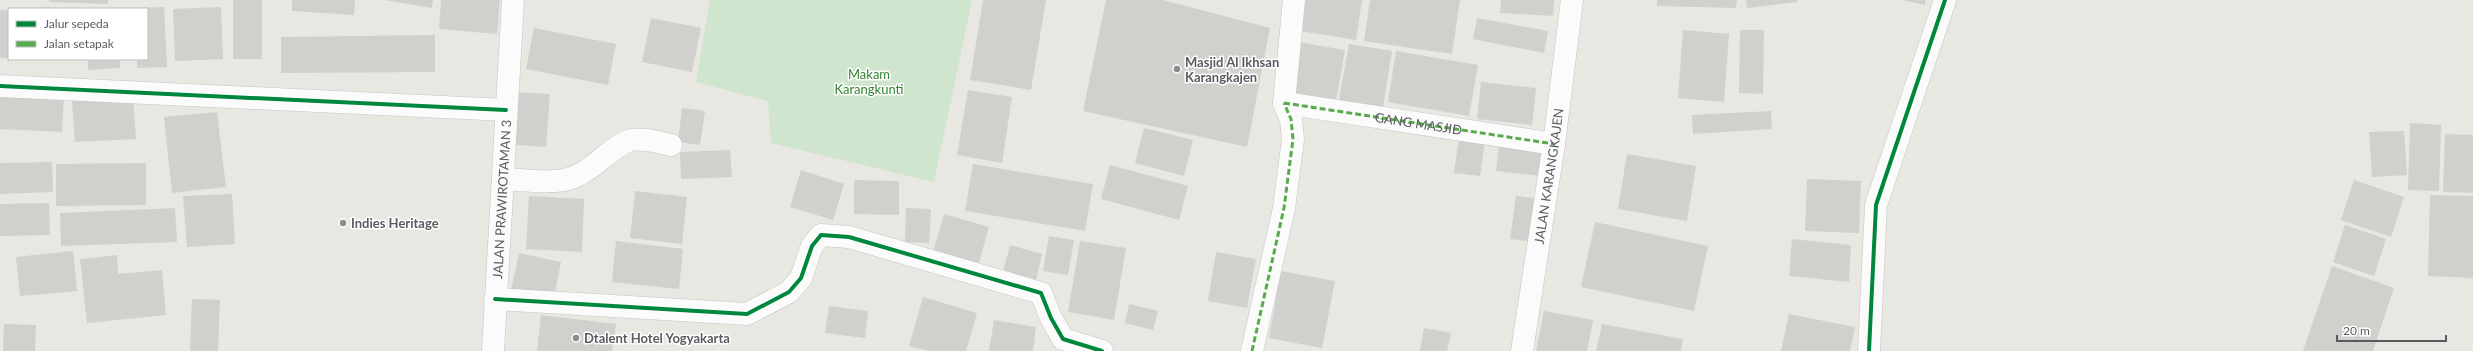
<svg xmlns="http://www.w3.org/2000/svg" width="2473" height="351" viewBox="0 0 2473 351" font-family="Lato,sans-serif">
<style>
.green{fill:#d0e5cd}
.building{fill:#d1d0cd}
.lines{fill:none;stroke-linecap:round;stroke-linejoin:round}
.minor-casing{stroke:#c5c5c4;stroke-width:23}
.minor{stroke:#fcfbfb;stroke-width:22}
.quiet{stroke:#58ab4b;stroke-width:3;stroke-dasharray:6 3;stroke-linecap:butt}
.cycleway-casing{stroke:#fff;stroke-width:6}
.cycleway{stroke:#00873e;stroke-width:4}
.poi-dot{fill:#8a8d8e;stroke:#fff;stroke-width:1.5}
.labels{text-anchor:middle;stroke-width:3;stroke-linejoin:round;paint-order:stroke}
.poi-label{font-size:13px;font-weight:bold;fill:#585c60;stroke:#fff;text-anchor:start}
.park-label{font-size:13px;fill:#358334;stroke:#fff}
.street-label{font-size:13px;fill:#585c60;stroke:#fff}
</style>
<rect width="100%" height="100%" fill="#e8e7e2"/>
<path class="green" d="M710 0H972L934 182 771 143 768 101 696 82Z"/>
<g class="building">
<path d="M49 0H108V4L49 2Z"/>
<rect x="233" y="0" width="29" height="59"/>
<path d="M292 0H355L354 15 292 11Z"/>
<path d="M385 0H433L432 8Z"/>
<path d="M441 0H500L497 34 439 29Z"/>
<path d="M983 0H1046L1031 90 970 80Z"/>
<path d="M1106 0H1163L1270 28 1247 147 1083 111Z"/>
<path d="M1305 0H1362L1356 40 1300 31Z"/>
<path d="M1370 0H1460L1452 54 1364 41Z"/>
<path d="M1501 0H1554L1553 16 1500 13Z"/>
<path d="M1657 0H1737L1736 8 1657 6Z"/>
<path d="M1746 0H1797L1798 2 1747 8Z"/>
<path d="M1902 0H1925V5Z"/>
<path d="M50 7V9H36V8Z"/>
<path d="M164 7 167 67 137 68V59H147V9L139 8Z"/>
<path d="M221 7 223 59 175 61 173 9Z"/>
<rect x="0" y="10" width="9" height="48"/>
<path d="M651 18 701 28 692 72 642 62Z"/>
<path d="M1477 18 1548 31 1544 53 1473 39Z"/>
<path d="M534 28 616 44 608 85 526 69Z"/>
<path d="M1683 30 1729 34 1724 102 1678 98Z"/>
<path d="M1740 30H1764L1763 94 1739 93Z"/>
<path d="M435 35V72L281 73V37Z"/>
<path d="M1298 42 1345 50 1336 100 1289 92Z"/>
<path d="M1349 44 1392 51 1383 107 1339 100Z"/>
<path d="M1396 51 1478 65 1469 116 1388 102Z"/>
<path d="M88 59H120V68L88 70Z"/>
<path d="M1481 82 1536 88 1532 125 1477 119Z"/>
<path d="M968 90 1012 97 1002 163 957 155Z"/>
<path d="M512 92 550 94 546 147 508 144Z"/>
<path d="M0 94 64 97 62 132 0 129Z"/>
<path d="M133 98 136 139 75 142 72 101Z"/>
<path d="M682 108 705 111 700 145 678 142Z"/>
<path d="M1771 111 1772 129 1693 134 1692 115Z"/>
<path d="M217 112 226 187 172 193 164 117Z"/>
<path d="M2410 123 2441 125 2439 191 2408 190Z"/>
<path d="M1144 128 1193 140 1184 176 1135 163Z"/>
<path d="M2404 131 2407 175 2372 177 2369 132Z"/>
<path d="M2445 134 2473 135V193L2443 192Z"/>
<path d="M1459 137 1485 141 1480 176 1454 173Z"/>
<path d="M1499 142 1545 147 1542 176 1496 171Z"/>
<path d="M730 150 732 177 681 179 680 152Z"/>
<path d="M1627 154 1696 166 1687 221 1618 209Z"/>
<path d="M52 162 53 192 0 194V163Z"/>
<path d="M146 163V205L56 206V164Z"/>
<path d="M973 164 1093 184 1085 231 965 211Z"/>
<path d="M1110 165 1188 186 1179 220 1101 199Z"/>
<path d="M801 170 844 184 833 220 790 207Z"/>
<path d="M1807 179 1861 181 1859 233 1805 231Z"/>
<path d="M854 180 899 181V215L854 214Z"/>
<path d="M2354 180 2404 197 2391 237 2341 220Z"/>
<path d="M635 191 687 197 682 244 630 238Z"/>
<path d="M232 194 235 244 187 247 183 196Z"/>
<path d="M2430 195 2473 196V278L2428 276Z"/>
<path d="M529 196 584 199 582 252 526 249Z"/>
<path d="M1516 196 1534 198 1529 241 1510 239Z"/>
<path d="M49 203 50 235 0 236V204Z"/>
<path d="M175 208 177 242 61 246 60 213Z"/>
<path d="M906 208 931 209 929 243 905 242Z"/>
<path d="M944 214 989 227 978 266 933 252Z"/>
<path d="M1595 222 1708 246 1694 311 1581 287Z"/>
<path d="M2345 225 2386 239 2374 276 2333 262Z"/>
<path d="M1049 236 1074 240 1068 275 1043 271Z"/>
<path d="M1792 239 1851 245 1849 282 1789 276Z"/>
<path d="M616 241 683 249 679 289 612 282Z"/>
<path d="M1080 241 1126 248 1114 320 1068 312Z"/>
<path d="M1010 245 1042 254 1035 285 1002 276Z"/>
<path d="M73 251 77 291 20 296 16 257Z"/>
<path d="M1216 252 1256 259 1247 308 1208 301Z"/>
<path d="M519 253 561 262 555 292 511 291Z"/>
<path d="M117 255 118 274 162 270 166 315 87 323 80 259Z"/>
<path d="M2332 266 2394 288 2373 351H2303Z"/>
<path d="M1281 271 1335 281 1322 348 1269 338Z"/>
<path d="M923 297 977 313 966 351H929L909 346Z"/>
<path d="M192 299 220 300 218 351H190Z"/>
<path d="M1129 304 1158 311 1153 330 1125 323Z"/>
<path d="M829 306 868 311 865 338 825 333Z"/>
<path d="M1544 311 1593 320 1587 351H1536Z"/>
<path d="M1789 314 1855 327 1850 351H1781Z"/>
<path d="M541 315 616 324 612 351H537Z"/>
<path d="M994 320 1036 327 1033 351H989Z"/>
<path d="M4 324 36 325 35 351H3Z"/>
<path d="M1602 324 1683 339 1681 351H1596Z"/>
<path d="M1424 328 1451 333 1447 351H1420Z"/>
</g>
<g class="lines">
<g class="minor-casing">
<g id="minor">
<path d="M0 86 506 110"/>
<path id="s1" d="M1284 103 1554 144"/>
<path d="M503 179C524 180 548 184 568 179 592 173 612 145 631 140 644 138 658 142 671 145"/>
<path d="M495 299 747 314 789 292 801 278 812 246 821 235 849 237 1041 293 1051 318 1063 339 1102 351"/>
<path id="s2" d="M493 351 513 0"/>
<path d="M1252 351 1284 208 1293 139 1291 119 1284 103 1294 0"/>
<path id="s3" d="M1522 351 1554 144 1572 0"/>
<path d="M1869 351 1876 205 1945 0"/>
</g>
</g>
<use href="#minor" class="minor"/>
<g class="quiet">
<path d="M1284 103 1554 144"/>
<path d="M1252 351 1284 208 1293 139 1291 119 1284 103"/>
</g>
<g class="cycleway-casing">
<g id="cycleway">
<path d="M0 86 506 110"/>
<path d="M495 299 747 314 789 292 801 278 812 246 821 235 849 237 1041 293 1051 318 1063 339 1102 351"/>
<path d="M1869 351 1876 205 1945 0"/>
</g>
</g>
<use href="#cycleway" class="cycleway"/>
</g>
<g class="poi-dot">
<circle cx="1177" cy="69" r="4"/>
<circle cx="343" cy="223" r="4"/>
<circle cx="576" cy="338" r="4"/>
</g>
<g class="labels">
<g class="poi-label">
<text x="1185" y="67">Masjid Al Ikhsan<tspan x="1185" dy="15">Karangkajen</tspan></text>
<text x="351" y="228">Indies Heritage</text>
<text x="584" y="343">Dtalent Hotel Yogyakarta</text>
</g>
<g class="park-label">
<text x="869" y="79">Makam<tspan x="869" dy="15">Karangkunti</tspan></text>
</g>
<g class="street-label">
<text dy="5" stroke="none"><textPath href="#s1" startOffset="136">GANG MASJID</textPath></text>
<text dy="5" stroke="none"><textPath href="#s3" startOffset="177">JALAN KARANGKAJEN</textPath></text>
<text dy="5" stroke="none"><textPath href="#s2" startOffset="152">JALAN PRAWIROTAMAN 3</textPath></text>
</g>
</g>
<rect x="8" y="8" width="140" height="52" fill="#ffffff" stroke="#bcbebf"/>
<rect x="16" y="21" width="20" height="6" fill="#00873e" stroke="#bcbebf"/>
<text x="44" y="28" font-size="12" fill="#585c60">Jalur sepeda</text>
<rect x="16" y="41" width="20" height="6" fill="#58ab4b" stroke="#bcbebf"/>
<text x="44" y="48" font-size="12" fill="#585c60">Jalan setapak</text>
<path d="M2337 335v6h109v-6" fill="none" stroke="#585c60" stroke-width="2"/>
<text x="2343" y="335" font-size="12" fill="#585c60" stroke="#ffffff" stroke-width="3" paint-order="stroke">20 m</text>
</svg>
